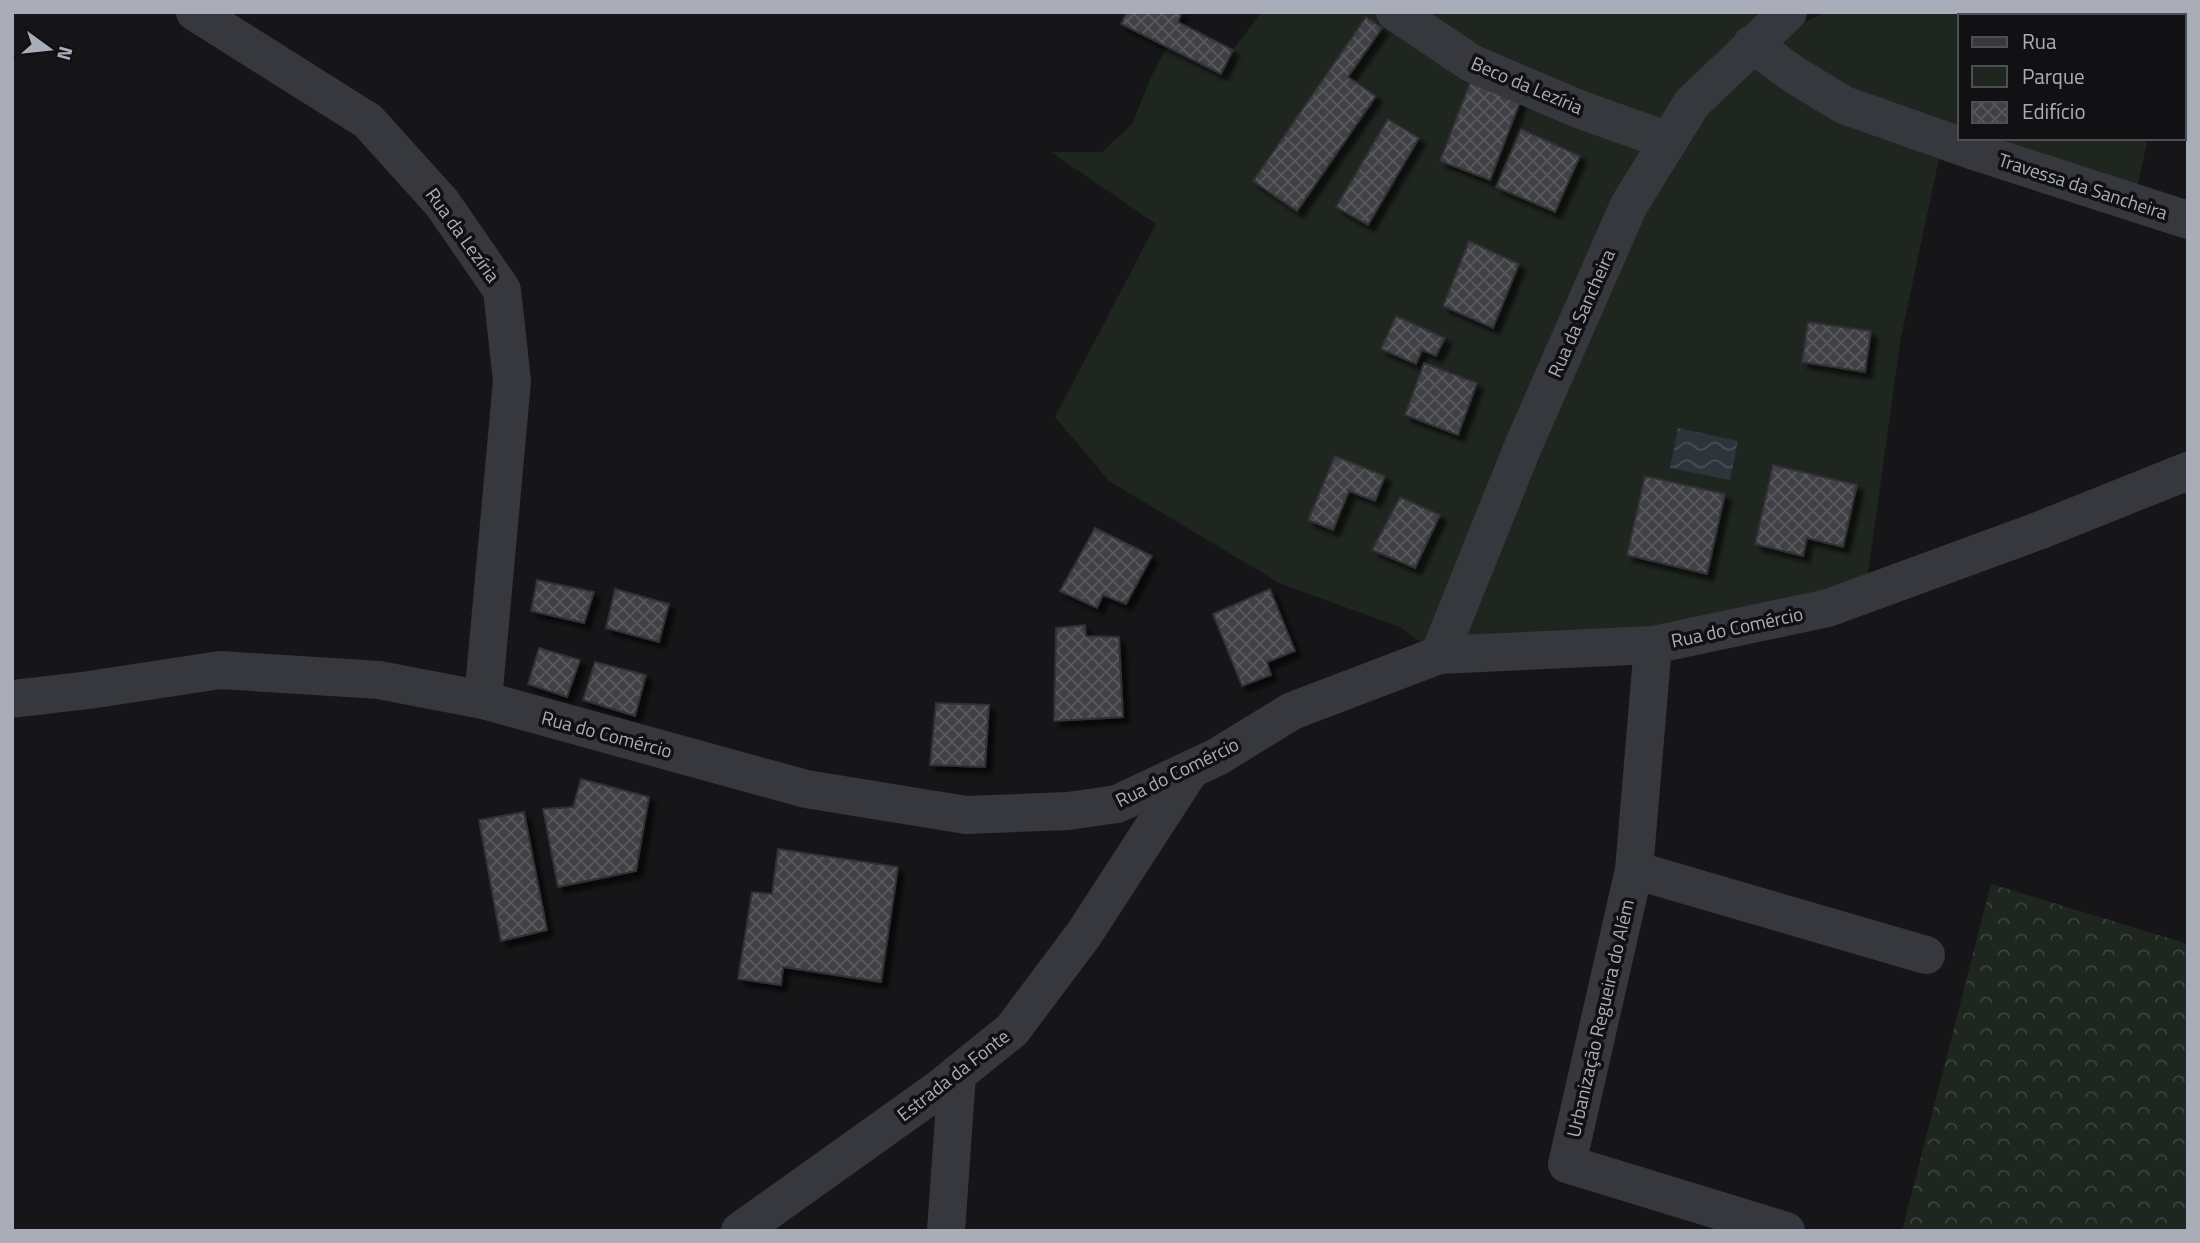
<svg xmlns="http://www.w3.org/2000/svg" width="2200" height="1243" viewBox="0 0 2200 1243" font-family="'Titillium Web',sans-serif">
<style>
.green{fill:#1e261f;fill-rule:evenodd}
.forest{fill:url(#forest-crowns)}
.water{fill:url(#water-waves)}
.building{fill:url(#building-cross-hatch);stroke:#303034;stroke-width:2;filter:url(#shadow)}
.lines{fill:none;stroke-linecap:round;stroke-linejoin:round}
.minor{stroke:#37383d;stroke-width:38}
.labels{text-anchor:middle;stroke-width:7;stroke-linejoin:round;paint-order:stroke}
.street-label{font-size:19px;fill:#a8adb8;stroke:#111113}
</style>
<defs>
<pattern id="forest-crowns" width="20" height="18" patternUnits="userSpaceOnUse" patternTransform="scale(1.75)"><rect width="20" height="18" fill="#1e261f"/><path d="M2 6a3 3 0 1 1 6 0M12 15a3 3 0 1 1 6 0" fill="none" stroke="#3c433d"/></pattern>
<pattern id="water-waves" width="16" height="10" patternUnits="userSpaceOnUse" patternTransform="scale(1.75)"><rect width="16" height="10" fill="#2c353c"/><path d="M0 5q4-4 8 0t8 0" fill="none" stroke="#485056"/></pattern>
<pattern id="building-cross-hatch" width="8" height="8" patternUnits="userSpaceOnUse" patternTransform="scale(1.75)"><rect width="8" height="8" fill="#404145"/><path d="M0 0l8 8M0 8l8-8" fill="none" stroke="#595a5e"/></pattern>
<filter id="shadow"><feDropShadow dx="6" dy="6" stdDeviation="2" flood-color="#0009"/></filter>
</defs>
<rect width="100%" height="100%" fill="#161618"/>
<path class="green" d="M1261 12H1771L1753 44 1827 12H2188V123H2184V16H1960V138H2148L2134 203 1943 140 1901 337 1865 594 1828 608 1439 655 1400 627 1281 584 1109 481 1055 417 1156 224 1051 152H1102L1132 124 1152 75 1167 47 1221 74 1233 50ZM1367 17 1382 28 1348 77 1376 97 1297 211 1254 181ZM1388 119 1418 138 1336 207V206ZM1808 322 1871 332 1865 372 1802 362Z"/>
<path class="forest" d="M1991 884 2188 944V1231H1902Z"/>
<path class="water" d="M1678 428 1738 441 1730 480 1670 468Z"/>
<g class="building">
<path d="M1127 12H1182L1178 22 1233 50 1221 74 1121 24Z"/>
<path d="M1366 17 1382 28 1348 77 1376 96 1297 211 1253 181Z"/>
<path d="M1473 75 1523 94 1490 180 1440 161Z"/>
<path d="M1388 119 1419 138 1368 225 1336 207Z"/>
<path d="M1521 129 1580 156 1555 212 1496 187Z"/>
<path d="M1469 241 1519 264 1493 328 1443 306Z"/>
<path d="M1396 316 1445 338 1436 356 1422 350 1416 364 1381 349Z"/>
<path d="M1808 322 1871 331 1865 372 1802 362Z"/>
<path d="M1424 363 1477 383 1458 435 1405 415Z"/>
<path d="M1335 456 1385 476 1375 501 1349 491 1333 530 1308 520Z"/>
<path d="M1773 465 1857 485 1843 547 1807 538 1803 556 1755 544Z"/>
<path d="M1645 476 1725 494 1707 574 1627 555Z"/>
<path d="M1400 497 1440 515 1415 568 1372 550Z"/>
<path d="M1095 528 1152 556 1126 604 1103 595 1097 608 1060 591Z"/>
<path d="M537 580 594 592 584 623 531 611Z"/>
<path d="M615 589 669 604 659 642 606 628Z"/>
<path d="M1270 589 1295 651 1267 662 1271 675 1242 686 1213 614Z"/>
<path d="M1085 625 1086 636 1119 637 1123 717 1054 721 1056 628Z"/>
<path d="M539 648 580 660 567 697 528 684Z"/>
<path d="M595 662 646 675 635 716 583 700Z"/>
<path d="M936 703 989 705 985 767 930 765Z"/>
<path d="M581 779 649 797 636 871 558 887 543 809 573 807Z"/>
<path d="M524 812 547 930 501 941 479 820Z"/>
<path d="M778 849 898 867 881 982 783 967 781 985 738 979 752 892 772 894Z"/>
</g>
<g class="lines">
<g class="minor">
<path d="M195 12 368 121 442 203 502 290 512 381 483 700"/>
<path d="M1395 12 1471 63 1576 108 1668 141"/>
<path d="M1752 44 1793 74 1844 105 1980 153 2188 220"/>
<path d="M1653 645 1634 870 1567 1164 1786 1231"/>
<path d="M1439 655 1524 444 1629 205 1692 103 1788 12"/>
<path d="M12 699 89 690 220 670 379 680 483 700 806 789 966 815 1068 811 1117 804 1217 757 1292 711 1439 655 1653 645 1828 608 2038 531 2188 471"/>
<path d="M1634 870 1926 955"/>
<path d="M740 1231 939 1089 1012 1030 1084 934 1191 769"/>
<path d="M946 1231 957 1074"/>
</g>
</g>
<g class="labels">
<g class="street-label">
<text transform="translate(1527 85) rotate(23)" y="7">Beco da Lezíria</text>
<text transform="translate(2083 186) rotate(18)" y="7">Travessa da Sancheira</text>
<text transform="translate(463 235) rotate(54)" y="7">Rua da Lezíria</text>
<text transform="translate(1581 313) rotate(-66)" y="7">Rua da Sancheira</text>
<text transform="translate(1737 627) rotate(-12)" y="7">Rua do Comércio</text>
<text transform="translate(607 734) rotate(15)" y="7">Rua do Comércio</text>
<text transform="translate(1177 772) rotate(-26)" y="7">Rua do Comércio</text>
<text transform="translate(1600 1018) rotate(-77)" y="7">Urbanização Regueira do Além</text>
<text transform="translate(953 1075) rotate(-38)" y="7">Estrada da Fonte</text>
</g>
</g>
<rect width="2200" height="1243" fill="none" stroke="#a8adb8" stroke-width="28"/>
<rect x="1958" y="14" width="228" height="126" fill="#111113" stroke="#4d4f55" stroke-width="2"/>
<rect x="1972" y="37" width="35" height="10" fill="#37383d" stroke="#4d4f55" stroke-width="2"/>
<text x="2022" y="49" font-size="21" fill="#a8adb8">Rua</text>
<rect x="1972" y="66" width="35" height="21" fill="#1e261f" stroke="#4d4f55" stroke-width="2"/>
<text x="2022" y="84" font-size="21" fill="#a8adb8">Parque</text>
<rect x="1972" y="102" width="35" height="21" fill="url(#building-cross-hatch)" stroke="#4d4f55" stroke-width="2"/>
<text x="2022" y="119" font-size="21" fill="#a8adb8">Edifício</text>
<g transform="translate(49 49) rotate(105)" stroke="#111113" stroke-width="5" paint-order="stroke">
<path d="M0-5L12 26L0 18L-12 26Z" fill="#a8adb8"/>
<text y="-10" font-size="19" font-weight="bold" text-anchor="middle" fill="#a8adb8">N</text>
</g>
</svg>
